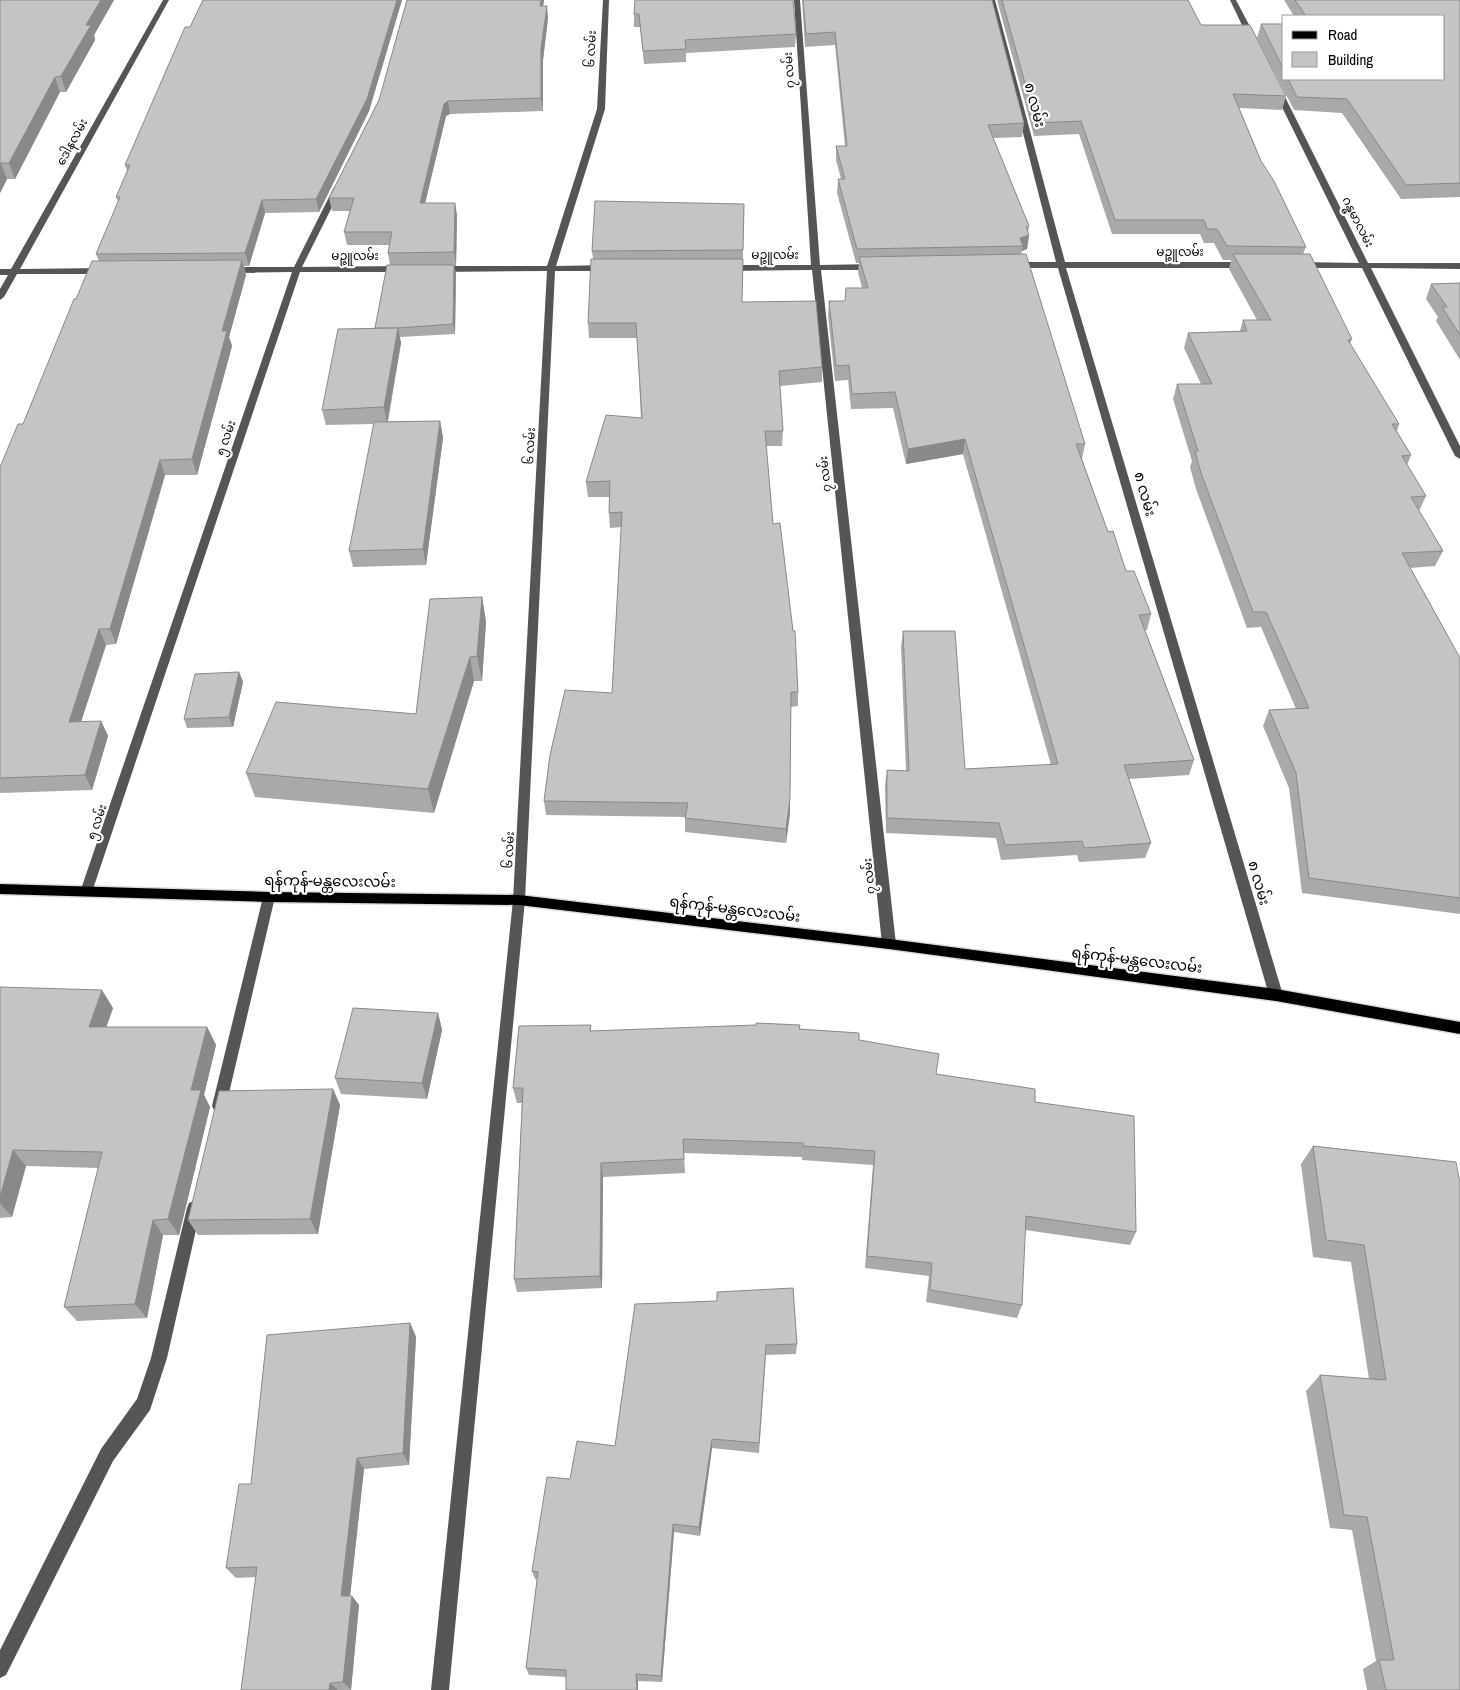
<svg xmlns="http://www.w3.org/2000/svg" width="1460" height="1690" viewBox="0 0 1460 1690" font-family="'Archivo Narrow','Noto Sans Myanmar',sans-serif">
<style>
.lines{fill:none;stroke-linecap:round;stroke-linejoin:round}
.major-casing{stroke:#dbdbdb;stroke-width:3}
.minor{fill:#555;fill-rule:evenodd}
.major{fill:#000;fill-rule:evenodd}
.wall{fill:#a9a9a9}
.shaded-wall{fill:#898989}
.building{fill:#c4c4c4;stroke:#898989}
.labels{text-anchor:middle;stroke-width:4.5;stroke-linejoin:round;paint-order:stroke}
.far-street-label{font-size:12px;fill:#000;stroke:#fff}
.street-label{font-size:15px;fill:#000;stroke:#fff}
</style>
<rect width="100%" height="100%" fill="#fff"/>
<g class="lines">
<g class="major-casing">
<path id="major" d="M0 884 269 892 519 895 889 939 1276 989 1460 1022V1034L1276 1001 889 949 519 905 269 902 0 894Z"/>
</g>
<g class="minor">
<path d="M163 0H169L20 269 105 268 109 271 105 274H17L4 297 0 300V289L8 275H0V269H11Z"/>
<path d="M603 0H609L605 109 556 266 607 265 611 268 607 271H555L525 900 449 1690H431L513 900 547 271 437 272 433 269 437 266H547L597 109Z"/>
<path d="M794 0H800L820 265 875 264 879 267 875 270H821L896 944 894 948 889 949 884 948 882 944 812 270 727 271 723 268 727 265H811Z"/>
<path d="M989 0H995L1065 262H1245L1249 265 1245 268H1066L1283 995 1281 999 1276 1001 1271 999 1269 995 1058 268H1012L1008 265 1012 262H1056Z"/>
<path d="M1230 0H1236L1257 40 1255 41 1249 40Z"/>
<path d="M1274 87 1281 89 1368 263H1460V269L1371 268 1460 446V459L1455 456 1362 268H1300L1296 265 1300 262 1359 263 1273 89Z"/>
<path d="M334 187 341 189 302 267 402 266 406 269 402 272H300L92 892 91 896H81L80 892 292 272 227 273 223 270 227 267H294Z"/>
<path d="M269 892 274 893 275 897 226 1106 224 1110 219 1112 214 1110 212 1106 263 897 264 893Z"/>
<path d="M194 1201 199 1203 201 1208 167 1358 150 1410 113 1461 6 1675 0 1678V1650L101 1449 137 1399 151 1358 187 1208 189 1203Z"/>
</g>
<use href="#major" class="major"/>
</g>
<g class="wall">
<path d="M0 0H114L94 35 95 40 66 92H60L15 179H7L0 193Z"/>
<path d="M203 0H402L369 111 319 212 265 213 249 266H244L246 275 229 337 232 346 197 475H165L116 644 106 645 81 722 101 721 108 736 92 790 0 793V467L23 424 76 299 99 261 96 254 118 202 116 197 127 171 125 165Z"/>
<path d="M544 0 543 6 548 18 543 60V111L450 114 446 116 425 203H455L457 216 456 266H454L456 274 455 334 400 337 401 343 388 422 440 421 443 438 426 565 353 567 349 551 374 424 326 425 322 410 375 328 390 265 388 253 389 245H347L344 232 350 211H332L329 198 379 100Z"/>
<path d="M635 0 796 34 795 47 686 53V62L644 64 640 27H634V14Z"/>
<path d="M802 0H992L1024 123 1022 137 993 138 1029 226 1028 233 1029 235 1027 249 1022 251 1021 255 1085 444 1082 459 1108 532 1126 571 1151 614 1147 630H1145L1194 760 1189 775 1129 779 1151 843 1145 858 1079 862 1077 855 1001 860 996 838 886 833 885 785 887 770 906 771 901 647 903 631 965 769 1051 765 963 454 906 464 893 408 851 409 848 380 835 381 828 316 829 301H845L846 288H862L858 272 859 263H856L837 193 838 179H841L836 160V146H845L835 45 805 47Z"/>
<path d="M997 0H1188L1201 25 1286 96 1282 110 1239 108 1261 161 1306 247 1303 254 1352 339 1350 344 1399 424 1397 431 1411 455 1407 465 1426 496 1419 511 1443 551 1435 566 1410 568 1460 658V914L1302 893 1289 788 1263 726 1269 710 1296 709 1261 627 1247 628 1196 489 1190 467 1192 461 1173 399 1177 384H1201L1184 348 1188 333 1240 331 1243 320H1257L1229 269 1231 260H1223L1214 243H1204L1200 234H1112L1079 134 1034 136Z"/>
<path d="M1284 0H1460V197L1401 199 1342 113 1294 110 1257 38 1261 24H1284V79H1444V16H1294Z"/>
<path d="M744 204 742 302 822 367V382L780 386 783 431 782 446H766L773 524 798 692V706L791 707 790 798V813L786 843 685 832V817L546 815 544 801 612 693 622 527 610 528 609 513 610 497H588L586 482 641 418 637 338H589L588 323 593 259 592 251Z"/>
<path d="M1460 283V360L1436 321 1438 317 1426 299 1431 284Z"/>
<path d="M482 597 486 622 482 681H474L434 813 255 797 246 773 416 714Z"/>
<path d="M239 672 243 682 233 727 187 728 184 719Z"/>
<path d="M0 987 113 1008 106 1027H207L216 1045 204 1095 210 1107 179 1235H163L147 1318 77 1321 64 1307 98 1168 26 1166 12 1217 0 1218Z"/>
<path d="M438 1013 442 1030 427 1099 341 1094 335 1078Z"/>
<path d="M591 1025V1031L799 1029 859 1040 936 1074 1035 1102 1136 1232 1130 1245 1025 1230 1022 1305 1017 1318 926 1302 929 1276 865 1268 873 1165 802 1160V1157L684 1153 685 1173 603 1177 602 1288 517 1292 514 1279 522 1103H517L513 1088Z"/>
<path d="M333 1089 340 1105 318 1234 198 1235 188 1220Z"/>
<path d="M1313 1146 1456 1162 1460 1690H1367L1363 1669 1376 1661 1352 1530 1330 1528 1306 1391 1320 1375 1369 1379 1351 1262 1313 1257 1301 1164Z"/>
<path d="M635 1304 797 1344 796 1354 766 1355 759 1453 712 1448 700 1536 674 1532 662 1682 638 1681V1690H566V1677L529 1675 526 1668 537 1579H535L532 1571 570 1479 615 1446Z"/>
<path d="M410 1323 416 1337 409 1465 364 1469 350 1596 359 1605 351 1690H241L256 1577 236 1578 226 1568 251 1484Z"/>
</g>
<g class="shaded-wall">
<path d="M101 0H114L94 35 95 40 66 92 61 76 86 25Z"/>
<path d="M397 0H402L369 111 319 212 316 199Z"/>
<path d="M541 0H544L541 18 540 6Z"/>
<path d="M547 6 548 18 543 60V111L541 98V48Z"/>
<path d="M55 77 60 92 15 179 9 163Z"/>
<path d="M448 101 450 114 446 116 422 216 420 203 444 104Z"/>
<path d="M1 163 7 179 0 193V166Z"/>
<path d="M262 200 265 213 249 266 245 253Z"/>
<path d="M455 203 457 216 456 266 454 252Z"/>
<path d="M1029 235 1027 249 1022 251 1023 246 1020 238Z"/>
<path d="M242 260 246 275 229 337 232 346 197 475 192 459 222 331Z"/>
<path d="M454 265 456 274 455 334 453 324Z"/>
<path d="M398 328 401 343 387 423 384 407Z"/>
<path d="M440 421 443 438 426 565 423 549Z"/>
<path d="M965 439 963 454 906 464 908 449Z"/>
<path d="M160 460 165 475 116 644 110 629Z"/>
<path d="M482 597 486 622 482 681 477 656Z"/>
<path d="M99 629 106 645 76 737 69 722Z"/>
<path d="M470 657 474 681 434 813 428 789Z"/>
<path d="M239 672 243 682 233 727 229 717Z"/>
<path d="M101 721 108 736 92 790 85 775Z"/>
<path d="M790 798V813L786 843V829Z"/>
<path d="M102 990 113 1008 100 1045 89 1027Z"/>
<path d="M438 1013 442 1030 427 1099 422 1083Z"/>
<path d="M207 1027 216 1045 204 1095 210 1107 179 1235 168 1219 191 1090Z"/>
<path d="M333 1089 340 1105 318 1234 310 1219Z"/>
<path d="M13 1150 26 1166 12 1217 0 1203V1197Z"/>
<path d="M601 1163 603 1177 602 1288 600 1276Z"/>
<path d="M153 1220 163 1235 147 1318 135 1304Z"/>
<path d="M410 1323 416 1337 409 1465 403 1453Z"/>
<path d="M712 1439V1448L700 1536 699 1527Z"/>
<path d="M357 1458 364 1469 349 1606 341 1596Z"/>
<path d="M673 1524 674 1532 662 1682 661 1676Z"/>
<path d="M352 1596 359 1605 351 1690 343 1682Z"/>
<path d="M636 1674 638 1681V1690H637Z"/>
<path d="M330 1683 338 1690H329Z"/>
</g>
<g class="building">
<path d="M0 0H101L86 25H91L61 76 55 77 9 163H1L0 166Z"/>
<path d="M203 0H397L367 99 316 199 262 200 245 253 96 254 120 197H116L130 165H125L185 27H190Z"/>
<path d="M407 0H541L540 6H547L541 48V98L448 101 444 104 420 203H455L454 252 388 253 392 232H344L354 198H329L379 100Z"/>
<path d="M635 0H793L796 34 685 40 686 49 643 51 639 14H634Z"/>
<path d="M803 0H992L1024 123 988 125 1029 226 1026 227 1029 235 1020 238 1023 246 857 249 838 179H845L836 146H847L835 32 806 34Z"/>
<path d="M1002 0H1188L1201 25H1250L1286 96 1233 94 1261 161 1274 181 1306 247 1227 246 1217 229H1207L1204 220H1115L1081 121 1036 123Z"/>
<path d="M1295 0H1460V183L1406 185 1347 99 1297 97 1288 79H1444V16H1306Z"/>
<path d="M1261 24H1284V70Z"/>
<path d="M595 201 744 204 743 250 592 251Z"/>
<path d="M1026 254 1085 444H1076L1108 532 1113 531 1126 571H1134L1151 614 1139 615 1194 760 1124 765 1151 843 1084 848 1082 841 1005 845 999 823 887 818V770L909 771 903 631H955L965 769 1058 764 965 439 908 449 895 392 852 394 849 365 836 366 829 301H845L846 288H868L859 257Z"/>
<path d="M1233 254H1310L1352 339 1348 340 1399 424H1392L1411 455 1402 456 1426 496 1411 497 1443 551 1402 553 1460 658V898L1309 878 1296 773 1269 710 1309 708 1266 612H1253L1201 473 1195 451H1198L1177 384H1212L1188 333 1247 331 1243 320H1271Z"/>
<path d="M591 259H743L742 302 816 301 822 367 779 371 783 431H765L773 524 780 523 793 631H795L798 692H791L790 798 786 829 685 818 688 803 544 801 550 755 565 690 612 693 622 512 609 513 610 481 586 482 606 415 642 418 636 323H588Z"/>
<path d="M242 260 222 331H227L192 459 160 460 110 629H99L69 722 101 721 85 775 0 778V467L18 424H23L74 299H76L92 261Z"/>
<path d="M387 265H454L453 324 398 328H375Z"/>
<path d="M1460 283V335L1442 307H1447L1431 284Z"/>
<path d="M398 328 384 407 322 410 338 329Z"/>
<path d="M440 421 423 549 349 551 374 422Z"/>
<path d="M482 597 477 656 470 657 428 789 246 773 276 702 416 714 430 599Z"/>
<path d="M239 672 229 717 184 719 195 674Z"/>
<path d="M0 987 102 990 89 1027H207L191 1090H201L168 1219 153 1220 135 1304 64 1307 102 1152 13 1150 0 1197Z"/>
<path d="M353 1008 438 1013 422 1083 335 1078Z"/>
<path d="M756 1023 800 1025 799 1029 859 1033V1040L939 1054 936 1074 1035 1089V1102L1134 1116 1136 1232 1026 1216 1022 1305 930 1290 932 1263 867 1256 875 1151 803 1146V1143L683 1139 684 1159 601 1163 600 1276 514 1279 523 1088H513L519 1026 591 1025 590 1031 756 1025Z"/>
<path d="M333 1089 310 1219 188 1220 219 1091Z"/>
<path d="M1313 1146 1456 1162 1460 1183V1690H1386L1379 1660H1394L1367 1517 1344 1515 1320 1375 1386 1380 1364 1245 1326 1240Z"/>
<path d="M793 1288 797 1344 766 1345 759 1443 712 1439 699 1527 673 1524 661 1676 636 1674 637 1690H566V1670L526 1668 538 1572 532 1571 547 1477 570 1479 577 1441 615 1446 635 1304 717 1301V1292Z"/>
<path d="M410 1323 403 1453 357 1458 341 1596H352L343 1682 330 1683 329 1690H241L257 1567 226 1568 239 1484H251L267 1335Z"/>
</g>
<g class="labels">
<g class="far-street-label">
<text transform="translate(591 49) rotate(-87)" y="4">၆ လမ်း</text>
<text transform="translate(789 70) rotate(-94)" y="4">၇ လမ်း</text>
<text transform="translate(72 142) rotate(-61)" y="4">ဒေါနလမ်း</text>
<text transform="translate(1358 222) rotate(63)" y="4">ဂန္ဓမာလမ်း</text>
<text x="1180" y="256">မဉ္ဇူလမ်း</text>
<text x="775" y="259">မဉ္ဇူလမ်း</text>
<text x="355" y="260">မဉ္ဇူလမ်း</text>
<text transform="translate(226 438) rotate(-71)" y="4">၅ လမ်း</text>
<text transform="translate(530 446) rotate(-87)" y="4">၆ လမ်း</text>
<text transform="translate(825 474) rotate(-96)" y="4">၇ လမ်း</text>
<text transform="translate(97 822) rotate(-71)" y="4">၅ လမ်း</text>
<text transform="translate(509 850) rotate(-87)" y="4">၆ လမ်း</text>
<text transform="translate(869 876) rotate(-96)" y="4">၇ လမ်း</text>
</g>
<g class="street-label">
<text transform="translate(1035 105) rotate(75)" y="5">၈ လမ်း</text>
<text transform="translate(1145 494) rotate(74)" y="5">၈ လမ်း</text>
<text transform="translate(330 881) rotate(1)" y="5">ရန်ကုန်-မန္တလေးလမ်း</text>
<text transform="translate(1259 883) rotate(74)" y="5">၈ လမ်း</text>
<text transform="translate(735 909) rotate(7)" y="5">ရန်ကုန်-မန္တလေးလမ်း</text>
<text transform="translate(1137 960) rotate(7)" y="5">ရန်ကုန်-မန္တလေးလမ်း</text>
</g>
</g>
<rect x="1282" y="15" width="162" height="65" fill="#ffffff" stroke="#999999"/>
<rect x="1292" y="31" width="25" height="8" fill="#000000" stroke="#999999"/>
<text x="1328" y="40" font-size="15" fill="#000000">Road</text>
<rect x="1292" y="52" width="25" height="15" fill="#c4c4c4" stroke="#999999"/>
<text x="1328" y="65" font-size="15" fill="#000000">Building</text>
</svg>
